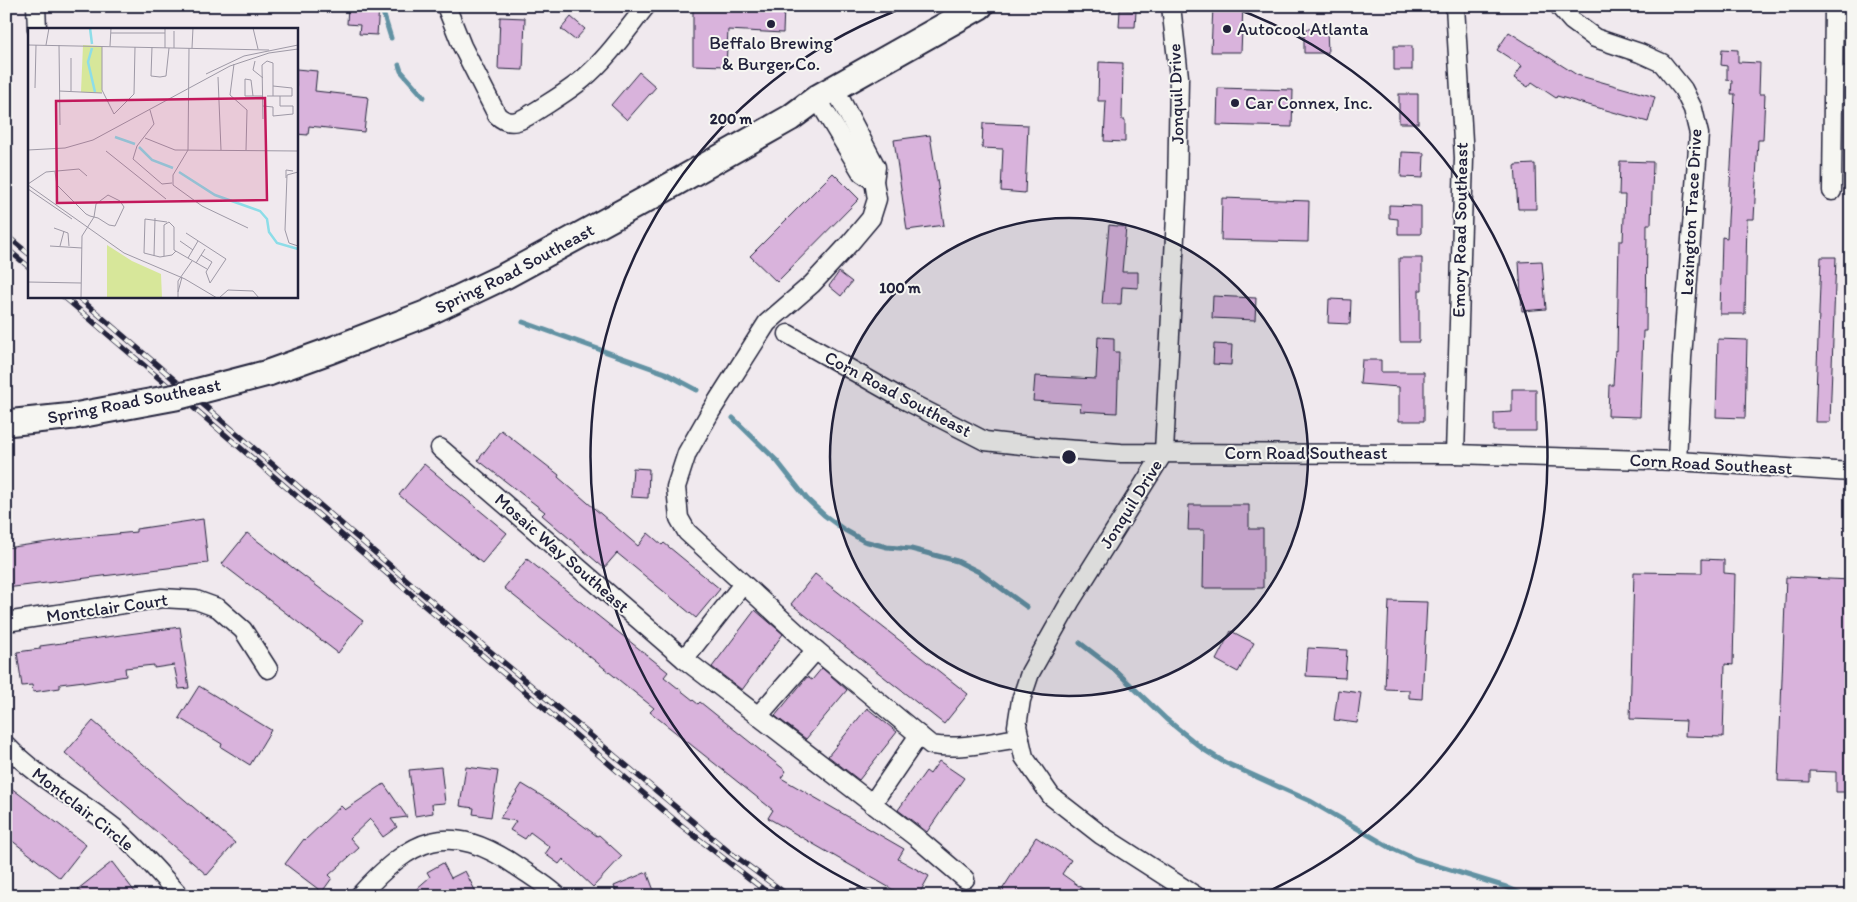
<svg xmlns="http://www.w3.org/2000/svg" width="1857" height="902" viewBox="0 0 1857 902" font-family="Itim,sans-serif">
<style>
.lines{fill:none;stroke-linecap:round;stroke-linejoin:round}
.stream{stroke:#6292a3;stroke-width:5}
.building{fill:#d9b3dc;stroke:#22223b}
.street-casing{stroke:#22223b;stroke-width:21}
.secondary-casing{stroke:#22223b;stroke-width:29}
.street{stroke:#f6f6f2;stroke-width:18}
.secondary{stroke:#f6f6f2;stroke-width:25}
.rail-casing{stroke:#22223b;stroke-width:5.5}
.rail{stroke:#f6f6f2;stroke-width:4;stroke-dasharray:11;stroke-linecap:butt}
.secondary-bridge-casing{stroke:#22223b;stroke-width:29;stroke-linecap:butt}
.secondary-bridge{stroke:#f6f6f2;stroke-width:25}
.ring{fill:none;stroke:#22223b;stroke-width:2.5}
.poi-dot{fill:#22223b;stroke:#f6f6f2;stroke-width:2}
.labels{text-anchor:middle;stroke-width:4;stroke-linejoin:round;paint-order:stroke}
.poi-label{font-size:18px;fill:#22223b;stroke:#f6f6f2;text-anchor:start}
.street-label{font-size:18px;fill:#22223b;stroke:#f6f6f2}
.inset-river{fill:none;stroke:#8ddde8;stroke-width:2.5}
.inset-road{fill:none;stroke:#9e99a6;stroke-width:1}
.view{fill:#c2185b;fill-opacity:0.15;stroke:#c2185b;stroke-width:2.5}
.inset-edge{fill:none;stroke:#22223b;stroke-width:2.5}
.centre{fill:#22223b;stroke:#f6f6f2;stroke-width:2.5}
.ring-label{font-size:15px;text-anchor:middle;font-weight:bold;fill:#22223b;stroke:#f6f6f2;stroke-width:4;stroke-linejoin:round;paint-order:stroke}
</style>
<rect width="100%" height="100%" fill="#f0e9ee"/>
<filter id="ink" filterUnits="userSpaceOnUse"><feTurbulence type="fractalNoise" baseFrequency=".02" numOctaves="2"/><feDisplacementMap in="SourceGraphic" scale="10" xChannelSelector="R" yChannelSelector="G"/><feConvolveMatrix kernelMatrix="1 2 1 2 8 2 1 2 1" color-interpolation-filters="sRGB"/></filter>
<g filter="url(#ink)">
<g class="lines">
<g class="stream">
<path d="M381 6 391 38"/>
<path d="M399 65 401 71 424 97"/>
<path d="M523 322 665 373 697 390"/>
<path d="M733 418 777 461 807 499 824 515 843 529 864 541 887 547 911 549 957 561 979 572 1027 607"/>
<path d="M1080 643 1114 669 1166 719 1203 749 1224 762 1310 801 1393 849 1415 859 1506 887 1527 896"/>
</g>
</g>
<g class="building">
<path d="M348 6H379L377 35 359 34 360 25 347 24Z"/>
<path d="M693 6H784L783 33 728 30 726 66 693 65Z"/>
<path d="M1213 6H1243L1241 52H1211Z"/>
<path d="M1120 10 1136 11 1135 27H1119Z"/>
<path d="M500 17 525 18 523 70 498 69Z"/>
<path d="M571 17 585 29 575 40 561 29Z"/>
<path d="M1304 29H1327L1328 53H1304Z"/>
<path d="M1509 32 1577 75 1655 97 1648 122 1557 96 1556 98 1532 82 1528 87 1514 78 1522 66 1497 50Z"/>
<rect x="1394" y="46" width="18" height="24"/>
<path d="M1722 49 1738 50V62L1760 63 1759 94H1765L1763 140H1758L1754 219H1747L1745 314H1720L1722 237 1727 238 1735 94H1731L1732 81 1727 80V66L1721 65Z"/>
<path d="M1099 62 1123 63 1122 120H1125V142L1104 141 1106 101H1098Z"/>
<path d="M296 69 317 71 315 91 368 97 364 132 309 126 308 135 296 134Z"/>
<path d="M639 72 656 87 627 120 611 105Z"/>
<path d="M1218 88 1293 90 1292 127 1217 125Z"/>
<rect x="1399" y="94" width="19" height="29"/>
<path d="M983 123 1028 125 1025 193 1001 191 1003 149 982 148Z"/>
<path d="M930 135 944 225 907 230 894 140Z"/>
<path d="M1402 152 1424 153 1423 178 1401 177Z"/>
<path d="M1620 161 1653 162 1651 224H1647L1646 331H1643L1640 417 1608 416 1609 385H1613L1615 350 1617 351 1619 241H1623L1625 195H1619Z"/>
<path d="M1535 164 1536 209H1518L1515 165Z"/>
<path d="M833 173 859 199 777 282 750 256Z"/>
<path d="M1222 198 1309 201 1308 242 1221 240Z"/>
<path d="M1389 205 1421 206V234H1398V219L1389 218Z"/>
<path d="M1109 225 1126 227 1122 272H1138V288L1122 287 1121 304H1102Z"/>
<path d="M1821 257H1836L1830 422H1815Z"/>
<path d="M1399 258H1422V290H1419V342H1400Z"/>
<path d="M1542 261 1546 309 1522 311 1519 262Z"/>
<path d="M839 272 852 282 841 296 829 286Z"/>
<path d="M1213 296 1256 298 1255 320 1212 318Z"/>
<path d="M1329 299 1351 300 1350 324 1328 323Z"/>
<path d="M1098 337 1114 338V352H1119L1117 413 1080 411 1081 404 1033 401 1035 376 1096 379Z"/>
<path d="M1718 339 1747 340 1745 418 1716 417Z"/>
<path d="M1214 344 1232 345 1231 365 1213 364Z"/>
<path d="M1362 360H1381V372H1424V421H1399V387L1360 384Z"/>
<path d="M1512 389H1536V431H1494V413L1512 412Z"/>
<path d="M501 430 559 475 558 477 638 546 648 533 662 545 664 543 720 589 696 618 617 553 604 568 542 515 545 512 478 460Z"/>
<path d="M424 464 507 533 482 563 399 495Z"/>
<path d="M633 468 649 469 648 498 631 497Z"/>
<path d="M1189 505H1249V529H1263V588H1203L1204 530H1188Z"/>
<path d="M203 519 208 563 6 588V548L75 538 136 532V529Z"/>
<path d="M247 533 363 621 338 653 222 564Z"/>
<path d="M527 559 668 672 664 677 698 704 700 702 786 771 781 778 904 849 898 859 929 876 918 896H904L768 818 773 810 650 712 654 708 504 588Z"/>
<path d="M1702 559 1724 560V573L1735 574 1733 665 1725 664 1723 737 1685 736 1686 721 1630 719 1634 572 1702 573Z"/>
<path d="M815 574 968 694 944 724 791 604Z"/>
<path d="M1786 577 1851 580V792H1836V772L1810 771V782L1778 781Z"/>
<path d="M1389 601 1427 602 1422 699 1409 698V690L1385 689Z"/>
<path d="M755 610 783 634 742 690 712 667Z"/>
<path d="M180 627 189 688 179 689 174 665 154 668V665L125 668 126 676 84 683V681L60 684V688L33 692 32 685 22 686 17 652 40 649V646Z"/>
<path d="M1231 631 1254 643 1238 672 1216 660Z"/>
<path d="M1308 648 1347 650 1345 678 1306 676Z"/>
<path d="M822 668 847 690 806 739 775 716 807 677 812 680Z"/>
<path d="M199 686 271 730 250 765 221 747 222 744 179 718Z"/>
<path d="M1338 690 1361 693 1357 723 1334 720Z"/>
<path d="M867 708 897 732 859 780 828 756Z"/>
<path d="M93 721 235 843 207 875 65 753Z"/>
<path d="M939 761 964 778 927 832 898 810 926 771 930 774Z"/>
<path d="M441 767 445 803 432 804 433 813 415 816 409 770Z"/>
<path d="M466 767 498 771 491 817 473 814 474 808 460 806Z"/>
<path d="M6 784 86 845 60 878 6 836Z"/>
<path d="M384 784 407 817 391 819 397 827 383 837 370 819 350 838 359 848 329 875 332 878 322 892 285 864 304 839 305 840 341 806 345 810Z"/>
<path d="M522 784 550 801 597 836 599 835 622 856 593 887 563 859 559 864 545 854 550 847 530 832 525 839 510 830 516 821 500 818Z"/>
<path d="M1036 837 1071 860 1062 874 1093 896H998Z"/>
<path d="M112 862 138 896H84L78 889Z"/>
<path d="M443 863 451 878 465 871 478 896H408L430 877 427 872Z"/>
<path d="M647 872 656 896H618L614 886Z"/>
</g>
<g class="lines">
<g class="street-casing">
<g id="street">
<path d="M36 6 37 29"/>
<path d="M446 6 462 46 497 115C512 130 526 117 541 108 555 99 570 90 583 79 607 59 626 31 646 6"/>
<path d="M1171 6 1179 77 1177 197 1164 452 1070 602 1030 673 1021 700 1017 726 1024 757 1051 796 1101 835 1196 896"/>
<path d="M1559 6 1572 21 1595 38 1640 53 1662 63 1683 89 1693 109 1699 134 1682 358 1677 461"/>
<path d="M1833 76 1851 77"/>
<path d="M835 89 876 167 874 181 877 199 871 218 850 243 812 284 767 323 711 411 687 453 676 487 679 518 687 532 810 645 931 745C960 750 991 742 1020 738"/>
<path d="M817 98 862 173 874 181"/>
<path d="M1832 191 1834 6"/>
<path d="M788 334 901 398 985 441 1049 448 1121 453 1455 454 1677 461 1851 472"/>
<path d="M440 448 684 659 917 838 965 879"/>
<path d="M1455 454 1464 158 1455 6"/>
<path d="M6 622 162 598 196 600 218 608 243 630 268 669"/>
<path d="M684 659 743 584"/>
<path d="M758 716 816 650"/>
<path d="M6 745C38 779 80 800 116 829 139 849 159 873 180 896"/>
<path d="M872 804 919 735"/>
<path d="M359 896C412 838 448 819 518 867 531 876 546 885 558 896"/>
</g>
</g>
<g class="secondary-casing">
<g id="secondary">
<path id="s1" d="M268 373 329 351 425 314 505 276 654 195 790 118 817 98 980 6"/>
<path d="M6 423 74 416"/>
</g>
</g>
<use href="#street" class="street"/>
<use href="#secondary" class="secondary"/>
<g class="rail-casing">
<g id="rail">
<path d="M6 235 29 254"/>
<path d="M6 248 29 267"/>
<path d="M63 296 677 822 772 896"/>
<path d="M77 296 472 636 728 851 789 896"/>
</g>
</g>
<use href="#rail" class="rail"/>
<g class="secondary-bridge-casing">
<path id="secondary-bridge" d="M74 416 176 397 268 373"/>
</g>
<use href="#secondary-bridge" class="secondary-bridge"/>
</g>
</g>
<circle cx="1069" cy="457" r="239" fill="#22223b" fill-opacity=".12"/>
<g class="ring">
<circle cx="1069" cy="457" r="239"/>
<path d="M878 895A478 478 0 0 1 909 6M1229 6A478 478 0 0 1 1260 895"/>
</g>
<g class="poi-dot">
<circle cx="771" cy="24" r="5"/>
<circle cx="1227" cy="29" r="5"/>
<circle cx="1235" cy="103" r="5"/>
</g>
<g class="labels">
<g class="poi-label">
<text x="1237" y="35">Autocool Atlanta</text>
<text x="771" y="49" text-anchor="middle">Beffalo Brewing<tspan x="771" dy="21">&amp; Burger Co.</tspan></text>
<text x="1245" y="109">Car Connex, Inc.</text>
</g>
<g class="street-label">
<text transform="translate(1176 94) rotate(-92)" y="6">Jonquil Drive</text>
<text transform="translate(1691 212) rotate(-87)" y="6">Lexington Trace Drive</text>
<text transform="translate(1460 230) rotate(-89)" y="6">Emory Road Southeast</text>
<text dy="6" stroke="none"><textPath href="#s1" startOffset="268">Spring Road Southeast</textPath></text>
<text transform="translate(898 394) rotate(28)" y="6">Corn Road Southeast</text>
<text transform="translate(134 401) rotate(-11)" y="6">Spring Road Southeast</text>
<text x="1306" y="459">Corn Road Southeast</text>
<text transform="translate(1711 464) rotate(3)" y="6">Corn Road Southeast</text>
<text transform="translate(1131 504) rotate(-58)" y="6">Jonquil Drive</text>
<text transform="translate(562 553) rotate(41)" y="6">Mosaic Way Southeast</text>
<text transform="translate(107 608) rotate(-8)" y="6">Montclair Court</text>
<text transform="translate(83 809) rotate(38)" y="6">Montclair Circle</text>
</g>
</g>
<g transform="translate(28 28)">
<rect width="270" height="270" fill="#f0e9ee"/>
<path d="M55 17 74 18V65L53 64ZM79 217 104 233 133 246 134 270H79Z" fill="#d7e79a"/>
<path class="inset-river" d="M62 0 64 16M64 20 60 34 67 64M87 109 107 116M111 119 124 132 145 140M151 144 187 167 232 183 239 191 241 204 249 215 270 221"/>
<path class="inset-road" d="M137 0V20M225 0 230 21M146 3V20M83 5H137M0 17 241 22M18 17 21 0M31 17 32 97M74 18V62L86 86 106 66 107 19M82 18 83 0M124 19 123 48 132 49 138 48 141 20M161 20 160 122 145 147V157L174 178 220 200M164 20 165 0M43 30V63M227 33 225 42 235 50M206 36 202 67 219 82 218 122M178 46 216 28 270 17M190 49 193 122M245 58 264 60V68H252M7 60 8 17M31 63 74 65M225 68 223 52 217 51V68H235M235 78 245 79V88L265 86V78H252V68H245M122 82 126 96 109 118 105 131 134 156 144 155M235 91 234 37 239 33 245 35V68H239M117 110 147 122 270 123M0 122 37 120 65 112 202 38 241 25 270 21M78 123 138 171M27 144 29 157 58 186 62 188 70 190 81 197 87 198 96 179 92 173 80 167 68 176 66 189 54 208 53 270M270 144 259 147 257 202 261 215 270 218M258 150V142L265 143M0 156 18 144 51 141 59 148M0 157 96 225 157 251 189 270M0 161 44 191M139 194 117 191 116 225 132 229 144 227 148 223M26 200 40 205 41 218M158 205 198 231 182 255 178 244 184 234 173 227M152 213 165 222M22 218 54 220M32 218 36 203M126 228 127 190M136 228V197L141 194 146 199V222L179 241M160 230 170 213M168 235 177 221M0 254 53 255M150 264 154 249M150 270V253L164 233M191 270 200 262 225 263 231 270"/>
<path class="view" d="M237 70 239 172 29 175 28 73Z"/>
<rect width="270" height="270" class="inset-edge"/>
</g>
<circle cx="1069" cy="457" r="8" class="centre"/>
<g class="ring-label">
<text x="731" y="124">200 m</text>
<text x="900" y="293">100 m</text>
</g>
<rect width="1857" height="902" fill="none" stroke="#f6f6f2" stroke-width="25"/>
<rect x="12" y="12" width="1832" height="877" fill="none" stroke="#22223b" stroke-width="2" filter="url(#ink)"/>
</svg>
